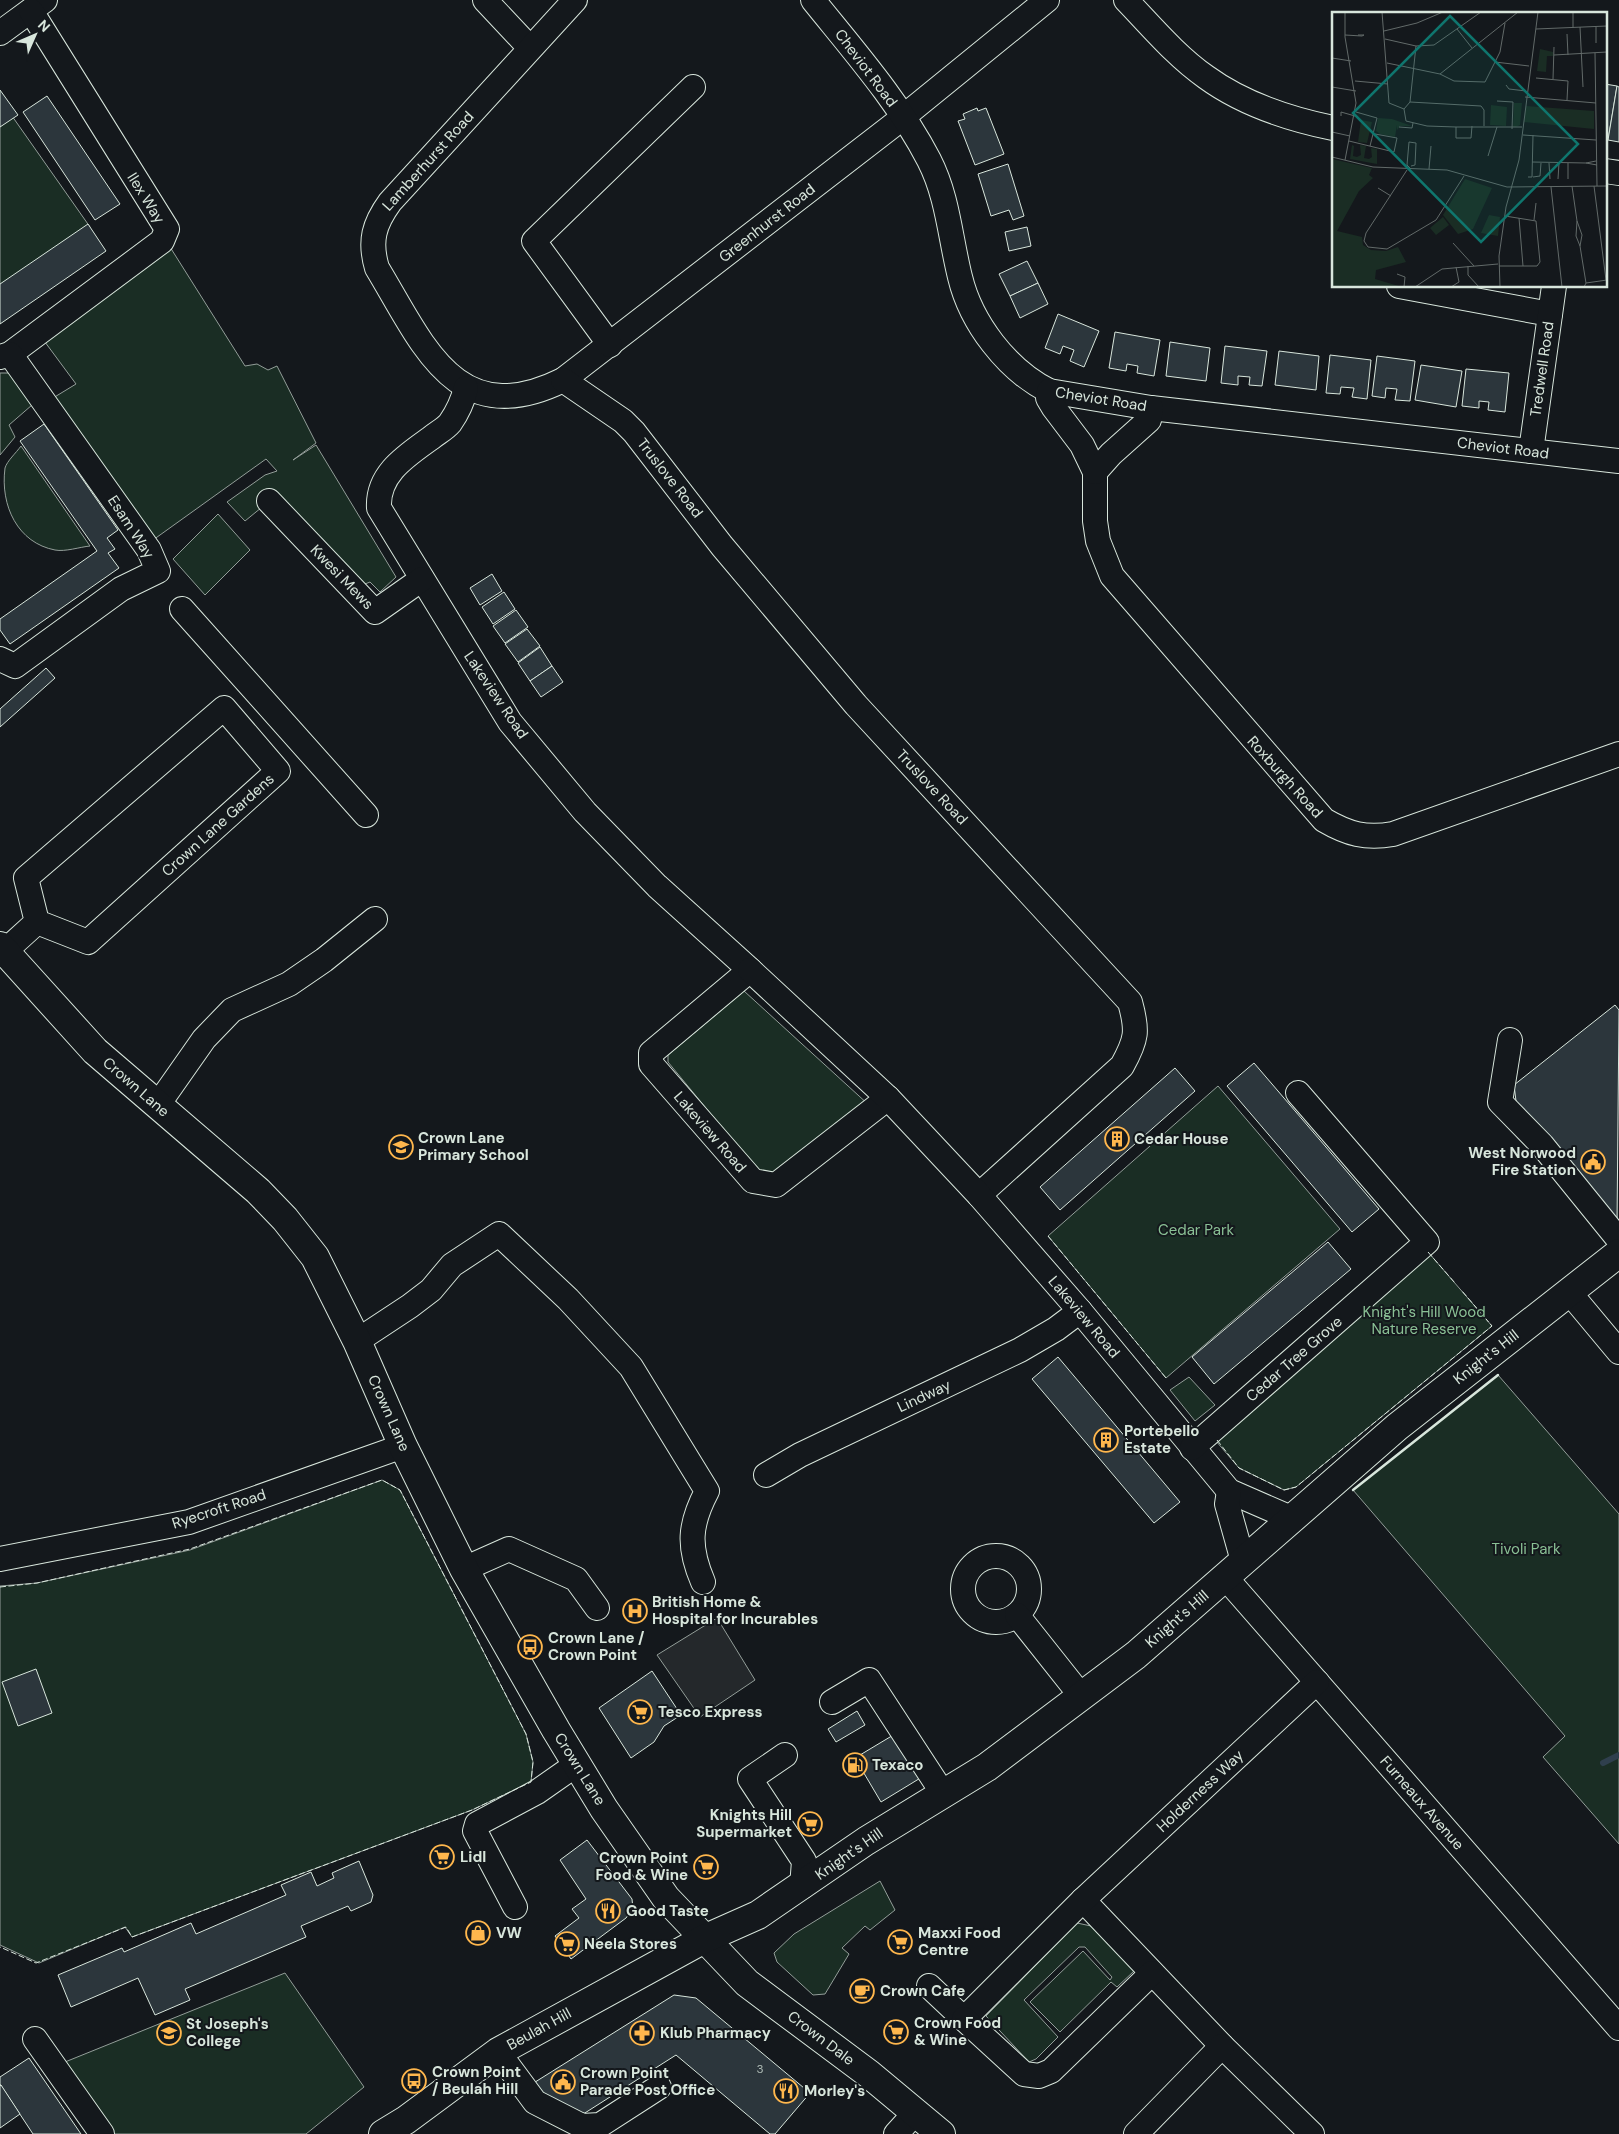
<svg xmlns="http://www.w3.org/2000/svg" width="1619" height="2134" viewBox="0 0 1619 2134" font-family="'DM Sans',sans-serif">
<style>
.green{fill:#1a2d24;stroke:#939e99}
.parking{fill:#24282b;stroke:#939e99}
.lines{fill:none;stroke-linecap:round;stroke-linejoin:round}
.stream{stroke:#2f3f4d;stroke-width:6}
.building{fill:#2c363c;stroke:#d8e6dc}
.minor-casing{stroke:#d8e6dc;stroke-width:26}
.major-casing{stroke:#d8e6dc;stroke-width:30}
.minor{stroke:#14181c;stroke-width:24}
.major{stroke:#14181c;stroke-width:28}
.fence{stroke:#d8e6dc;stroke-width:1;stroke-dasharray:6 2.5;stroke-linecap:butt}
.wall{stroke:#d8e6dc;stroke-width:2.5}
.labels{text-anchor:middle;stroke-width:4;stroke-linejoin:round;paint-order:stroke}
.number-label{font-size:12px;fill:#adbab4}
.street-label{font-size:15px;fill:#d8e6dc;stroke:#14181c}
.poi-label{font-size:15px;font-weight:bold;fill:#d8e6dc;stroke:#14181c;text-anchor:start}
.park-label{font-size:15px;fill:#8ac095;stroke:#14181c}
.inset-road{fill:none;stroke:#626a69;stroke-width:1}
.view{fill:#0f766e;fill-opacity:0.15;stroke:#0f766e;stroke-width:2.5}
.inset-edge{fill:none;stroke:#d8e6dc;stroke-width:2.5}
</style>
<rect width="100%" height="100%" fill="#14181c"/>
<g class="green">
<path d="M12 116 90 227 0 285V124Z"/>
<path d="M170 247 245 366 257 364 268 370 277 366 316 443 293 460 316 445 396 577 380 592 370 582 365 584 278 494 245 521 227 502 265 475 277 471 266 459 153 540 53 398 76 384 42 338Z"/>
<path d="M0 373H10L32 405 9 425 15 437 0 455Z"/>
<path d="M21 446 90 546C80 547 65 552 55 550 18 543 0 506 5 468 7 461 16 453 21 446Z"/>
<path d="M218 514 250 550 205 595 173 559Z"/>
<path d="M744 991 870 1106 774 1173 757 1170 668 1062V1055Z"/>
<path d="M1218 1086 1340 1229 1166 1378 1048 1236Z"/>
<path d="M1428 1252 1492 1326 1296 1487 1284 1490 1239 1468 1216 1441Z"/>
<path d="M1498 1375 1619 1514V1844L1543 1757 1565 1736 1353 1490Z"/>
<path d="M1189 1377 1215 1405 1195 1421 1170 1390Z"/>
<path d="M382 1480 400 1490 526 1734 533 1762 531 1782 472 1810 132 1937 125 1927 39 1963 0 1945V1586L37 1583 190 1550Z"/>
<path d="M880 1881 895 1910 870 1930 865 1926 842 1948 849 1954 825 1994 813 1995 777 1962 774 1953 794 1934Z"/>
<path d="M1077 1923 1091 1926 1134 1971 1117 1987 1111 1982 1060 2032 1030 2002 1083 1951 1110 1980 1112 1977 1085 1947H1079L1024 2000 1058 2037 1036 2059 1029 2062 986 2016Z"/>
<path d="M285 1973 364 2087 306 2134H114L65 2062Z"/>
</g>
<path class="parking" d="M717 1618 755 1680 700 1717 657 1655Z"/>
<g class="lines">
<path class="stream" d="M1603 1763 1619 1755"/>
</g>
<g class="building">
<path d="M1605 84 1617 86 1608 140H1605Z"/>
<path d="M1617 86 1619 87V142L1608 140Z"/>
<path d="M0 90 18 115 0 127Z"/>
<path d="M47 96 120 204 95 220 23 112Z"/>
<path d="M977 108 978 111 986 108 1004 154 975 165 958 121 965 119 963 114Z"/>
<path d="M1008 164 1024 216 1013 220 1009 210 991 216 978 174Z"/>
<path d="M88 224 106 251 0 324V284Z"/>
<path d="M1027 227 1031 246 1009 251 1005 232Z"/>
<path d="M1027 261 1038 283 1010 296 999 274Z"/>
<path d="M1038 283 1048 304 1020 318 1010 296Z"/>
<path d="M1058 314 1099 331 1084 367 1070 361 1074 350 1063 346 1060 354 1045 348Z"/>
<path d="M1115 332 1160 340 1154 376 1137 373 1138 366 1127 364 1126 371 1109 368Z"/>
<path d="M1170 342 1210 348 1206 381 1166 376Z"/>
<path d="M1225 346 1267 351 1262 386 1249 385 1250 377 1238 376V385L1221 383Z"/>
<path d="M1279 351 1319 356 1316 390 1275 385Z"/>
<path d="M1330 355 1371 360 1367 399 1352 397 1354 388 1341 387 1340 394 1326 393Z"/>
<path d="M1377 356 1415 361 1410 401 1395 400 1397 389 1386 388 1385 398 1372 396Z"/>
<path d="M1421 365 1462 371 1456 407 1415 400Z"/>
<path d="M1466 369 1509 373 1505 412 1488 410 1489 402 1479 401V408L1462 406Z"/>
<path d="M44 424 118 530 107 538 115 549 108 553 119 568 10 644 0 630V619L97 551 20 441Z"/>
<path d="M492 574 502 591 480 605 470 588Z"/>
<path d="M504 592 515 609 493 624 482 607Z"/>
<path d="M516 610 528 627 505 643 493 626Z"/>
<path d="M527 629 540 646 518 662 505 644Z"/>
<path d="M540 647 552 666 530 681 518 663Z"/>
<path d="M552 666 563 682 541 697 530 681Z"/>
<path d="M46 668 55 678 0 727V709Z"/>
<path d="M1615 1005 1619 1010 1617 1225 1516 1101 1514 1085Z"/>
<path d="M1254 1063 1379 1209 1352 1232 1227 1086Z"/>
<path d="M1175 1068 1195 1091 1060 1210 1040 1187Z"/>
<path d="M1328 1242 1351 1269 1214 1384 1192 1357Z"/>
<path d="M1058 1357 1180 1502 1154 1523 1032 1379Z"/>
<path d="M36 1669 52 1713 18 1726 2 1682Z"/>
<path d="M652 1671 681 1715 664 1726 654 1742 631 1758 599 1708Z"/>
<path d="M857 1711 865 1725 836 1742 828 1729Z"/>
<path d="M895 1734 922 1777 881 1802 855 1758Z"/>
<path d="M587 1840 632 1899 633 1909 626 1918 571 1959 555 1936 579 1918 572 1909 586 1899 560 1860Z"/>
<path d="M359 1861 373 1895 371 1902 351 1911 348 1906 301 1926 306 1937 185 1989 190 2000 155 2015 138 1978 71 2007 58 1975 122 1948 124 1952 191 1923 196 1934 286 1895 281 1885 311 1872 317 1886 334 1878 332 1873Z"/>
<path d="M674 1995 696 1998 810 2093 775 2134H770L676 2055 577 2118 541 2098 532 2084Z"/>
<path d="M29 2058 81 2134H33L0 2084V2077Z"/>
<path d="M1 2085 20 2114 0 2128V2086Z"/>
</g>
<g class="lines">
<g class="minor-casing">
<g id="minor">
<path d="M485 0 530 48"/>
<path d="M575 0 390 202C374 224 369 241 377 268 423 344 456 433 563 380L892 126 1047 0"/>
<path d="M813 0C854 51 899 102 929 160 948 197 950 237 960 277 971 323 1007 370 1049 391L1151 408 1619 461"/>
<path d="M1126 0C1151 26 1176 56 1206 77 1243 104 1289 119 1333 128"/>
<path d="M0 33 45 0"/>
<path d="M1605 171 1619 173"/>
<path d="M1399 286 1550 314"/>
<path d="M610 345 534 241 693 87"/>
<path d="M0 357 10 354 162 241 167 229 31 11"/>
<path d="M563 380 623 421 634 432 722 546 856 705 1130 1002C1138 1031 1137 1039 1122 1066L979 1195"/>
<path d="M466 388C463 400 457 413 450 423 445 429 437 433 431 438 406 456 377 474 379 508L510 722 585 812 657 886 750 970 651 1053V1064L753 1181 776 1185 888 1098"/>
<path d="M1049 391 1048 398 1054 408 1082 445 1095 472V521L1098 541 1112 576 1324 820C1348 834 1366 839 1393 834L1619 754"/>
<path d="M1531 451 1554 286"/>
<path d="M1095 472 1111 454 1149 420 1151 408"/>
<path d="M269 501 375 612 422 579"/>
<path d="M182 609 366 815"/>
<path d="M0 659 15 666 121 589 158 571 149 550 10 354"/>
<path d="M4 952 37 922 26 878 224 708 278 771 88 942 37 922"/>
<path d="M750 970 888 1098 979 1195 1080 1311 1229 1491 1291 1518"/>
<path d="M1510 1040 1500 1102 1542 1145 1619 1240"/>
<path d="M157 1106 204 1039 232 1010 289 984 324 960 375 919"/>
<path d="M1569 1292 1619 1352"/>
<path d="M357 1341 410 1306 431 1290 452 1265 499 1234 568 1299 631 1367 707 1491C689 1525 688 1547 703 1582"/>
<path d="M1192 1448 1427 1242 1298 1093"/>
<path d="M766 1475 800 1455 1020 1350 1056 1329 1080 1311"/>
<path d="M1229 1491 1227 1504 1243 1561"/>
<circle cx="996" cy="1589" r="33"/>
<path d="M0 1559 189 1522 403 1446"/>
<path d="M464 1569 509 1549 576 1579 597 1608"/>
<path d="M1225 1577 1619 2028"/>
<path d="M1017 1615 1082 1697"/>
<path d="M832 1702 869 1680 944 1795"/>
<path d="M785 1755 750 1779 804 1861 802 1887"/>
<path d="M1083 1900 1222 2046 1312 2134"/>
<path d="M515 1907 475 1831 477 1824 537 1792 577 1764"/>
<path d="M929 1986 964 2019 1083 1900 1317 1682"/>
<path d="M964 2019 1024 2074 1039 2076 1051 2071 1152 1973"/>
<path d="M35 2039 102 2134"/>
<path d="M498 2052 535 2102 582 2126 600 2125 659 2087"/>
<path d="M896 2134 916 2112"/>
<path d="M1136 2134 1222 2046"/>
</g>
</g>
<g class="major-casing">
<g id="major">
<path d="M0 946 95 1051 258 1191 285 1219 315 1257 357 1341 403 1446 464 1569 556 1730 604 1809 666 1898 747 1983 869 2074 941 2134"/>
<path d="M383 2134 406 2120 498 2052 704 1939 758 1915 866 1841 987 1767 1136 1655 1397 1427 1619 1253"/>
</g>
</g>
<use href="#minor" class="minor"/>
<use href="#major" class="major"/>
<g class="fence">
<path d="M1048 1236 1166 1378"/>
<path d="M1428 1252 1455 1283"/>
<path d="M1217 1440 1239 1468 1284 1490 1296 1487 1492 1326 1462 1291"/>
<path d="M0 1587 37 1583 190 1549 382 1480 400 1490 526 1734 533 1762 531 1782 472 1810 132 1937 126 1927 36 1963 0 1947"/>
</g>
<path class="wall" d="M1353 1490 1498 1375"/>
</g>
<defs>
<g id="building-ring" transform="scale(1.25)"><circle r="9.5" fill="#14181c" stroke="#ffb74d" stroke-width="1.5"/><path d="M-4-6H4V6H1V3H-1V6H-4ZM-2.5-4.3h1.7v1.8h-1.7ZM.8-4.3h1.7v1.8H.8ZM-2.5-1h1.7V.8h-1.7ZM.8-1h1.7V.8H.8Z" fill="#ffb74d"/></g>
<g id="school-ring" transform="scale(1.25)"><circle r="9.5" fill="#14181c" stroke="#ffb74d" stroke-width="1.5"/><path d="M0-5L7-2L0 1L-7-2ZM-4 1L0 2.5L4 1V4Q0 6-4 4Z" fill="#ffb74d"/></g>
<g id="civic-ring" transform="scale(1.25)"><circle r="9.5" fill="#14181c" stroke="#ffb74d" stroke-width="1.5"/><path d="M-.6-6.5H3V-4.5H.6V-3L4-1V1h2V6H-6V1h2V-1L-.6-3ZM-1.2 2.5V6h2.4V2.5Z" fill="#ffb74d"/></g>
<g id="hospital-ring" transform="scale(1.25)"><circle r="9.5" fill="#14181c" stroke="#ffb74d" stroke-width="1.5"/><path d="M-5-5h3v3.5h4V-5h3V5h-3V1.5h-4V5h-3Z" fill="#ffb74d"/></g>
<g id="bus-ring" transform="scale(1.25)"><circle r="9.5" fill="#14181c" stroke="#ffb74d" stroke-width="1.5"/><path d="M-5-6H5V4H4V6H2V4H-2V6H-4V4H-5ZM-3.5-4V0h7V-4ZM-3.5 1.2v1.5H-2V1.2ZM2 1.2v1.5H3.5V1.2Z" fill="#ffb74d"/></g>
<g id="supermarket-ring" transform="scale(1.25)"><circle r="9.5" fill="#14181c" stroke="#ffb74d" stroke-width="1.5"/><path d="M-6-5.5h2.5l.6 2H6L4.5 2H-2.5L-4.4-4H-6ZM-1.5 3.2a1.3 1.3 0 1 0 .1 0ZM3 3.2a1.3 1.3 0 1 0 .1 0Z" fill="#ffb74d"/></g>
<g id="fuel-ring" transform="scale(1.25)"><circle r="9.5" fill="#14181c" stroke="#ffb74d" stroke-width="1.5"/><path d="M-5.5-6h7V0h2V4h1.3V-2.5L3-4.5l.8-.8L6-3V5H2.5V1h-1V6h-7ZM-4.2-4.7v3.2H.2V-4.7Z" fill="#ffb74d"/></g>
<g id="restaurant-ring" transform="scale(1.25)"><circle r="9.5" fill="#14181c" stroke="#ffb74d" stroke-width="1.5"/><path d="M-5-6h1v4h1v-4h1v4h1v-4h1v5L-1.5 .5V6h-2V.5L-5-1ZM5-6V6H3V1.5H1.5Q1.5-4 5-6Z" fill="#ffb74d"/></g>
<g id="shop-ring" transform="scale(1.25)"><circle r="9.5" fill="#14181c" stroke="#ffb74d" stroke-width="1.5"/><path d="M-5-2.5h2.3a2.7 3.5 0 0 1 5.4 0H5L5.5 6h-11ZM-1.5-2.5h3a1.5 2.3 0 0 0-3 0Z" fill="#ffb74d"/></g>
<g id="cafe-ring" transform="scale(1.25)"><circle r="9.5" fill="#14181c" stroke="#ffb74d" stroke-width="1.5"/><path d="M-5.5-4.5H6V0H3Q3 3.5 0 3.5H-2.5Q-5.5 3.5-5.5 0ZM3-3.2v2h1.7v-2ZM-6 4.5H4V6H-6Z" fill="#ffb74d"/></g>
<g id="pharmacy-ring" transform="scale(1.25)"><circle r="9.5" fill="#14181c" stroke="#ffb74d" stroke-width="1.5"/><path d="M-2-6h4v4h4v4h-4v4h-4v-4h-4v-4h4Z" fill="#ffb74d"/></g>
</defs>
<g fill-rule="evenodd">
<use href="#building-ring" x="1117" y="1139"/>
<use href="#school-ring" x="401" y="1147"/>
<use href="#civic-ring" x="1593" y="1162"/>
<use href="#building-ring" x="1106" y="1440"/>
<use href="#hospital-ring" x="635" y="1611"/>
<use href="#bus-ring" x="530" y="1647"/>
<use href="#supermarket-ring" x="640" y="1712"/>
<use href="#fuel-ring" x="855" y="1765"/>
<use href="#supermarket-ring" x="810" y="1824"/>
<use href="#supermarket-ring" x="442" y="1857"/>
<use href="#supermarket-ring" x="706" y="1867"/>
<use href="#restaurant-ring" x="608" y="1911"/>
<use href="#shop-ring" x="478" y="1933"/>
<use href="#supermarket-ring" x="900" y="1942"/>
<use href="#supermarket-ring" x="567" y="1944"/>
<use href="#cafe-ring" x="862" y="1991"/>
<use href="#supermarket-ring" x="896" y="2032"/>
<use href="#school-ring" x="169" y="2033"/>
<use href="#pharmacy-ring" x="642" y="2033"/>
<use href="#bus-ring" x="414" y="2081"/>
<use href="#civic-ring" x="563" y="2082"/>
<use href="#restaurant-ring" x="786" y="2091"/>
</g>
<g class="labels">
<g class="number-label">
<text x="760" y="2073">3</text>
</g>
<g class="street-label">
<text transform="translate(866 68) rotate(53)" y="5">Cheviot Road</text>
<text transform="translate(428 161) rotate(-48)" y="5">Lamberhurst Road</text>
<text transform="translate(146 198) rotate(58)" y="5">Ilex Way</text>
<text transform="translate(767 223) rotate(-38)" y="5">Greenhurst Road</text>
<text transform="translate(1542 369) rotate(-82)" y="5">Tredwell Road</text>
<text transform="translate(1101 399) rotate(9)" y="5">Cheviot Road</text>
<text transform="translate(1503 448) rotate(7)" y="5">Cheviot Road</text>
<text transform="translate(670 478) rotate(52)" y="5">Truslove Road</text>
<text transform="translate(131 527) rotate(57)" y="5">Esam Way</text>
<text transform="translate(342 577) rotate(46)" y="5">Kwesi Mews</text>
<text transform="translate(496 695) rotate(56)" y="5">Lakeview Road</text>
<text transform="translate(1285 777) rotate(48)" y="5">Roxburgh Road</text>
<text transform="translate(932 787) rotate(47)" y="5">Truslove Road</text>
<text transform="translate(218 825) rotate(-42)" y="5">Crown Lane Gardens</text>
<text transform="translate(136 1087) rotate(41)" y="5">Crown Lane</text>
<text transform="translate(710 1132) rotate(49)" y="5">Lakeview Road</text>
<text transform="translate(1084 1317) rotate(50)" y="5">Lakeview Road</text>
<text transform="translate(1486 1357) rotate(-38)" y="5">Knight's Hill</text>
<text transform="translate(1294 1359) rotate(-41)" y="5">Cedar Tree Grove</text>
<text transform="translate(924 1396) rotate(-25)" y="5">Lindway</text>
<text transform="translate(389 1413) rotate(66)" y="5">Crown Lane</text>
<text transform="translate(219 1509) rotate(-18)" y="5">Ryecroft Road</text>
<text transform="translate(1177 1619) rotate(-41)" y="5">Knight's Hill</text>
<text transform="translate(580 1769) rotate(58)" y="5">Crown Lane</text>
<text transform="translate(1200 1791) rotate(-43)" y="5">Holderness Way</text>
<text transform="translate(1422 1803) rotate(49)" y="5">Furneaux Avenue</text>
<text transform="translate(849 1854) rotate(-35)" y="5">Knight's Hill</text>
<text transform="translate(539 2029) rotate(-29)" y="5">Beulah Hill</text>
<text transform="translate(821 2038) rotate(37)" y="5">Crown Dale</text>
</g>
<g class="poi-label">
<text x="418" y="1143">Crown Lane<tspan x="418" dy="17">Primary School</tspan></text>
<text x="1134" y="1144">Cedar House</text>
<text x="1576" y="1158" text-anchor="end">West Norwood<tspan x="1576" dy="17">Fire Station</tspan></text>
<text x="1124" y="1436">Portebello<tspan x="1124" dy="17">Estate</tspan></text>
<text x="652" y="1607">British Home &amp;<tspan x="652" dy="17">Hospital for Incurables</tspan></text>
<text x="548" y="1643">Crown Lane /<tspan x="548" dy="17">Crown Point</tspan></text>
<text x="658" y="1717">Tesco Express</text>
<text x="872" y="1770">Texaco</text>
<text x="792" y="1820" text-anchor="end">Knights Hill<tspan x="792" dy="17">Supermarket</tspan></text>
<text x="460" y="1862">Lidl</text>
<text x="688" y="1863" text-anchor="end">Crown Point<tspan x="688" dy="17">Food &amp; Wine</tspan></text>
<text x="626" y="1916">Good Taste</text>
<text x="496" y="1938">VW</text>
<text x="918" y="1938">Maxxi Food<tspan x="918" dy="17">Centre</tspan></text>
<text x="584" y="1949">Neela Stores</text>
<text x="880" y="1996">Crown Cafe</text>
<text x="914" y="2028">Crown Food<tspan x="914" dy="17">&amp; Wine</tspan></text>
<text x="186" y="2029">St Joseph's<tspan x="186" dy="17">College</tspan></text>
<text x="660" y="2038">Klub Pharmacy</text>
<text x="432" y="2077">Crown Point<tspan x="432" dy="17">/ Beulah Hill</tspan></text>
<text x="580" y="2078">Crown Point<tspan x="580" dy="17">Parade Post Office</tspan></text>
<text x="804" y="2096">Morley's</text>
</g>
<g class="park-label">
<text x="1196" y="1235">Cedar Park</text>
<text x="1424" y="1317">Knight's Hill Wood<tspan x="1424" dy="17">Nature Reserve</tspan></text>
<text x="1526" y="1554">Tivoli Park</text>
</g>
</g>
<g transform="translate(1332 12)">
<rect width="275" height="275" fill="#14181c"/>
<path d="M208 37 221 40V44H215L214 60 205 59ZM182 91H190L188 113 184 115H181ZM159 93 175 95 174 114 158 113ZM194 94 262 99V117L192 110ZM46 106 60 107 80 114H68L65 118V113L63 125 48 122 44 119ZM29 108 40 110 35 131 26 130ZM20 133 22 134 21 144 25 145 29 143 28 133 34 134 32 146 37 147 40 145 39 136 45 137V152L18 147ZM0 147 40 156 37 163 41 166 27 179 5 219 30 225 31 233 39 238 54 239 66 235 74 250 44 258 43 267 70 275H0ZM133 167 160 176 141 217 126 222 111 203ZM157 203 168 205 166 224 149 221ZM111 205 117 213 104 223 98 216Z" fill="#1a2d24"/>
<path class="inset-road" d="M13 0V25L24 91 13 148M50 0 57 91 72 97M241 0V16M248 15 251 75M264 15V31M125 17 140 36M204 17 275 14M52 19 85 11 111 0M235 22 236 43M13 23 30 24 32 23H26M53 27 84 34 102 33 149 0M263 41 265 174M222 43 275 40M0 46 19 49M163 50 197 54M55 51 108 62 186 0M108 62 122 69 153 70 168 40 173 11M204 66 236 69 235 88M221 67 222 35M23 69 56 72M174 73 177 77 194 79M0 75 24 79M193 85 264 91M165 89 181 90 180 117M78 90 149 94 152 98V114M72 97 74 109 95 114 124 115V126H139L140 114M72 97 78 90 84 34M24 100 45 106 38 134M9 104V100L23 104M67 115 80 116 81 111M124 115H190M0 120 18 124M191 123 264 128M17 129 62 140 65 126 43 122M156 144 165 115M0 145 41 155 115 158 175 175 275 174M264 149 254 151 265 153M200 150 254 151M217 151 218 167M79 157 75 153 77 130 84 131 83 153 79 154M97 157 99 134M75 158 34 221 32 229 36 235 55 237 104 208 132 164M196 165H200L201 123M201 165 208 164 209 151M226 167 227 151M236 167V151M240 174 245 209M262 174 274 268M219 175 230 275M46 176 59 184M187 206 191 254M202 208 204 191M121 231 142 254M248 234 244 224 245 209 250 223 248 234 254 271M136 254V263L147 275M167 254H205L208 250 204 209 173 204M65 262 73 265 72 275M83 275 110 257 166 252M119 275 127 270 124 255M168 275 167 244 174 195 187 148 206 0M252 275 254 271 275 268"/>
<path class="view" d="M118 4 246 132 149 230 21 101Z"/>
<rect width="275" height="275" class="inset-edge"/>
</g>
<g transform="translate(35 35) rotate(45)" stroke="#14181c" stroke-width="4" paint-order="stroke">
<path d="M0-4L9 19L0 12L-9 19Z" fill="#d8e6dc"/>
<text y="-8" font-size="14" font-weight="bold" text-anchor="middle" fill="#d8e6dc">N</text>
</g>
</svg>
